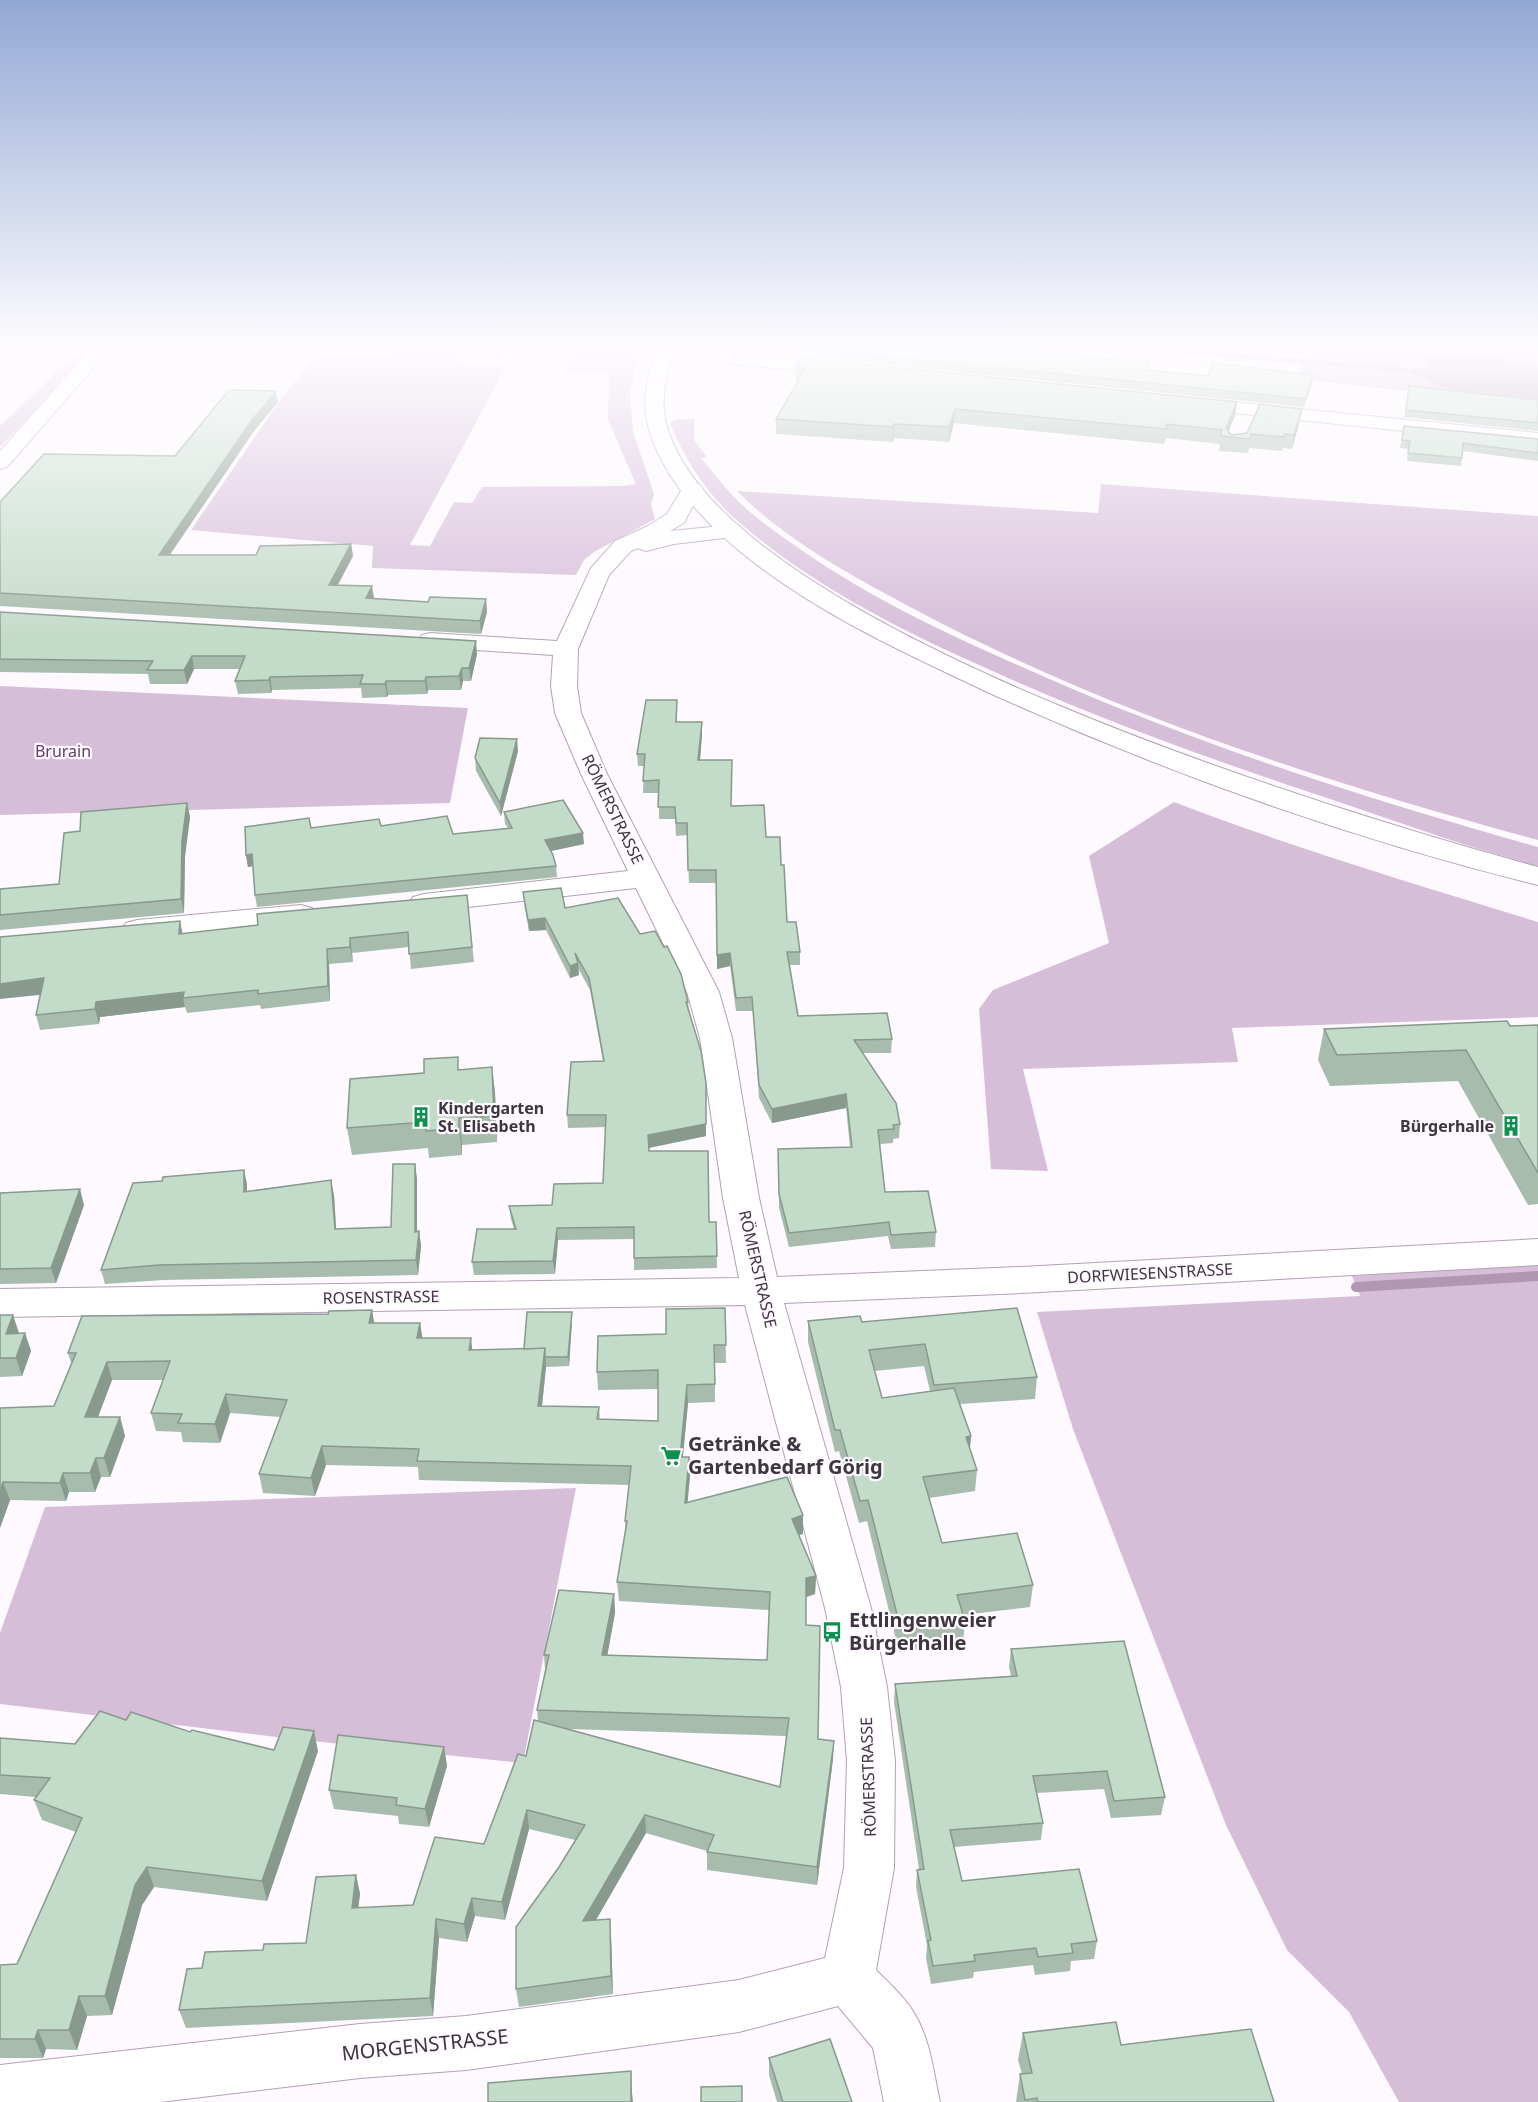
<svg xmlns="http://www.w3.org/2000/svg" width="1538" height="2102" viewBox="0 0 1538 2102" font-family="'Noto Sans',sans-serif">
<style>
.green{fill:#d6bed9}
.water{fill:#b297b5}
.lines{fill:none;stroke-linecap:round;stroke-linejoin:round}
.stream-far1{stroke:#b297b5;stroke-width:5}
.stream{stroke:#b297b5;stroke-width:10}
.minor-casing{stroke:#b3a0b5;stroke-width:2}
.major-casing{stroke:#b3a0b5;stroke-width:2}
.minor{fill:#fff;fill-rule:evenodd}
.major{fill:#fff;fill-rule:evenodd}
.wall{fill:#a8bcad;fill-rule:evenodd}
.shaded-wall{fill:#88998d}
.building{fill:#c3dbc9;stroke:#88998d;stroke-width:1.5}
.labels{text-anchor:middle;stroke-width:4.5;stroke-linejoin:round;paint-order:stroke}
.park-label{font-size:16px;fill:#633d67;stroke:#fdf9fe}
.street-label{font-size:16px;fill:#3e363f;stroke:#fdf9fe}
.poi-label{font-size:16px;font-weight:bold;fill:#3e363f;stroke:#fdf9fe;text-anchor:start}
.near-poi-label{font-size:20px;font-weight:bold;fill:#3e363f;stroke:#fdf9fe;text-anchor:start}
.near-street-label{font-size:20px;fill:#3e363f;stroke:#fdf9fe}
</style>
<rect width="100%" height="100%" fill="#fdf9fe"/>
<g class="green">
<path d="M80 349H94L0 447V426Z"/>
<path d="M258 349H326L323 353 385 358 390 349H461L454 364 507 365 410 545 430 546 454 502 472 503 482 487 622 486 636 484 608 420 609 372H565L571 349H640L630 392 633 432 654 494 651 504 655 519 594 552 584 560 576 575 372 568 373 546 191 530 283 396 316 357Z"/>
<path d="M1251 349H1538V367L1492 356 1440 351 1429 367 1407 370C1456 400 1485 392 1538 399V406L1297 379 1307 354Z"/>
<path d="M677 419H694V440L707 457 701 458C712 471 723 485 734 497 752 516 776 532 797 547 867 596 942 632 1020 666 1187 741 1362 798 1538 847V866C1461 846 1385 817 1309 792 1196 754 1085 714 977 664 894 627 810 583 741 524 710 498 685 461 670 423Z"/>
<path d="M1101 484 1538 516V840C1324 782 1110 713 914 609 854 577 785 540 737 491L1098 513Z"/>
<path d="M0 686 468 708 450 803 0 815Z"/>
<path d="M1174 802C1293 848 1416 884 1538 922V1017L1232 1028 1238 1062 1023 1069 1048 1171 991 1169 979 1009 993 990 1109 943 1089 856Z"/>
<path d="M1538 1264V2102H1399L1349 2012 1287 1950 1226 1825 1073 1429 1037 1312 1360 1296 1352 1276Z"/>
<path d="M576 1488 523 1763 293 1739 0 1704V1633L45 1507Z"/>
</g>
<path class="water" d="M1440 351 1492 356 1538 367V399C1516 396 1494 398 1472 395 1448 391 1426 382 1406 370L1429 367V355Z"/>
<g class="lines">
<path class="stream-far1" d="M1153 349 1406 370"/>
<path class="stream" d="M1356 1287 1538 1276"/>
<g class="minor-casing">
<g id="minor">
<path d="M91 349H110L7 467 0 469V451Z"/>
<path d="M704 349H723L728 353 737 355 842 363 848 364 851 368 848 372 842 373 737 365 716 361Z"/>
<path d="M1192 398 1538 433V445L1185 408 1183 404 1185 400Z"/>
<path d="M692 482 699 484 702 488 684 523 670 531 732 525 740 526 743 531 740 536 732 537 674 544 646 551 638 548 631 551 609 575 578 649 577 686 581 713 607 774 719 992 732 1038 759 1198 777 1277 1021 1267 1538 1239V1265L1021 1293 784 1303 871 1608 887 1687 895 1761 894 1868 876 1970C891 1985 908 2000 918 2020 931 2045 934 2075 940 2102H884L873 2048 838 2006 739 2032 466 2070 360 2078 160 2102H0V2065L360 2024 466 2016 739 1980 825 1958 844 1868 847 1761 841 1687 825 1608 745 1305 0 1317V1289L739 1278 723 1198 700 1038 687 992 636 888 424 912 413 909 409 903 413 897 424 894 628 871 581 774 555 713 551 686 553 655 430 647 422 645 418 640 422 635 430 633 557 641 591 568 615 541 648 526 667 514 685 484Z"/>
<path d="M301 905 312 908 316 914 312 920 137 938 126 935 122 929 126 923 137 920Z"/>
</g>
</g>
<g class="major-casing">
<path id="major" d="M657 349H675C666 373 660 398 666 423 718 627 1348 815 1538 867V885C1348 838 1161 771 983 690 900 651 813 611 742 553 703 521 660 475 648 425 641 399 648 373 657 349Z"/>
</g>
<use href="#minor" class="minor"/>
<use href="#major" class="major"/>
</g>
<g class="wall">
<path d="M813 349H1039L1038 353 1149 370 1208 376 1313 375 1312 383 1304 407 813 357Z"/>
<path d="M796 366 1237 402 1235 416 1228 431 1231 435 1247 433 1299 423 1292 449 1283 448 1282 451 1249 448 1248 453 1219 451 1220 444 1166 438 1164 444 954 423 949 442 894 438 893 442 776 434V419L799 380H795Z"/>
<path d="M1409 386 1538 400V431L1404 417Z"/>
<path d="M278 402 254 431 170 555H256L351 544 353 556 338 585 374 599 428 602 486 599 487 612 481 634 0 606V502L175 456Z"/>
<path d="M1404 426 1538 439V461L1463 451 1461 466 1407 461 1408 449 1400 448Z"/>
<path d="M0 612 477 654 471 681H463L461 690H428L427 694 388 695 387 697 362 698 361 688 272 690 271 693 238 694 235 681 240 669H194L187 684H150L148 674 0 672Z"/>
<path d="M677 700V722L702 734 700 760 731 806 766 837 781 865 787 922 800 952V965H790L798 1016 892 1039 891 1053H863L900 1124 899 1138 893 1139V1143L880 1144 885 1192 936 1232 935 1247 891 1249 888 1236 789 1247 779 1208 778 1149 850 1147 846 1108 772 1123 759 1098 753 1011H736L730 966 717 969 716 883H689L687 835 676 836 675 819H659V793H643L644 766H638L637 754Z"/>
<path d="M518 751 501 816 476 771 475 758Z"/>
<path d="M187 803 190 817 185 856 184 913 0 930V889L59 884 80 831Z"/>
<path d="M504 812 584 844 551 851 556 866 557 877 257 907 255 895 253 866 248 867 246 855 311 828 381 826 453 834 508 828 505 824Z"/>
<path d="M523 892 640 934 688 1002 689 1010 706 1136 649 1148V1151L709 1222H716L717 1268 634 1270V1239L558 1240 555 1274 474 1275 472 1262 514 1229 511 1219 509 1206 552 1205 603 1183 606 1127 568 1128 567 1115 603 1061 590 990 578 968 579 975 570 978 546 930 529 931 524 904Z"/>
<path d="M467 895 474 962 411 969 409 947 352 953 353 962 329 964 330 1001 261 1009 260 1005 187 1013 185 1007 100 1017 99 1024 40 1030 36 1015 40 994 180 921 182 934 258 925Z"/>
<path d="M1538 1025V1204L1528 1205 1458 1081 1330 1086 1318 1060 1324 1029Z"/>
<path d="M492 1067 495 1093 497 1142 462 1145V1155L429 1158 428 1148 352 1155 347 1128 460 1070Z"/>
<path d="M417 1178V1231H419L421 1246 418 1275 163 1280 105 1284 101 1270 247 1184V1192L334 1195 336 1229 391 1227Z"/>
<path d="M0 1193 84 1205 56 1283 0 1284Z"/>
<path d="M725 1308 726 1363H715V1402L688 1403 683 1457H689L690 1476 687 1502 803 1515V1534L798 1535 816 1576 815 1594 806 1597V1625L818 1739 833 1759 817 1885 707 1870V1851L646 1833 596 1920 611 1937 613 1994 519 2007 516 1989 559 1867 575 1840 529 1829 505 1920 475 1916 467 1942 439 1938 433 2016 186 2028 179 2010 202 1968 263 1950 306 1943 356 1875 360 1894 358 1908 413 1905 484 1844 526 1756 538 1721 537 1710 545 1670 544 1655 614 1594 615 1613 607 1655 767 1660 769 1610 619 1601 617 1582 626 1530 625 1521 629 1485 419 1480 418 1467 326 1465 315 1496 263 1493 259 1474 280 1417 230 1413 220 1443 183 1442 181 1432 156 1431 151 1413 163 1380H112L98 1417H120L125 1436 110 1477H101L95 1492H69L66 1501 10 1500 0 1528V1408L54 1406 71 1363 68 1353 328 1314 372 1310 374 1323H420L422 1338 472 1350 524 1349 572 1312V1321L569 1366 546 1367 542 1406 599 1407 600 1419 658 1421V1389L598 1390 597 1372 666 1334ZM569 1729 786 1736 780 1787Z"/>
<path d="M0 1315 19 1333H25L31 1351 22 1376 0 1377Z"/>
<path d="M808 1321 862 1322 1037 1377 1035 1399 960 1404 971 1436 970 1448 977 1470 975 1491 929 1498 942 1543 1033 1585 1030 1607 963 1615 965 1621 963 1643 899 1652 867 1521 859 1523 839 1451 835 1452 808 1342ZM924 1366 930 1391 882 1398 875 1371Z"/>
<path d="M1011 1649 1165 1797 1161 1815 1111 1818 1104 1789 1037 1793 1043 1823 1041 1840 954 1847 962 1881 1097 1941 1094 1959 1071 1961 1070 1971 1035 1975 1033 1965 974 1972 973 1978 931 1984 926 1958 927 1945 916 1887 917 1870 919 1869 894 1702 895 1684 1011 1676 1009 1667Z"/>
<path d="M126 1720 274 1750 318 1751 267 1901 154 1887 142 1905 112 2015 87 2016 77 2050 46 2049 43 2058H0V1965L17 1964 76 1832 42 1820 34 1800 36 1797 0 1794V1738L75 1744Z"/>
<path d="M444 1747 447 1766 429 1827 399 1824 398 1816 334 1809 329 1790Z"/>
<path d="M1023 2033 1121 2045 1274 2102H1016L1020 2074H1022L1018 2060Z"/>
<path d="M769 2058 852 2102H777L769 2075Z"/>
</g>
<g class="shaded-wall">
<path d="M1313 375 1312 383 1304 407 1306 399Z"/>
<path d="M276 391 278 402 254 431 161 567 159 555 252 420Z"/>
<path d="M1237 402 1235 416 1226 437V428Z"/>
<path d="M955 409 954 423 949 442V427Z"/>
<path d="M1302 409 1299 423 1292 449 1294 435Z"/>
<path d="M894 424V438L893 442V427Z"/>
<path d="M351 544 353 556 331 597 329 585Z"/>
<path d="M372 586 374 598H366Z"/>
<path d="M486 599 487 612 481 634 480 621Z"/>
<path d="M476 641 477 654 471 681 469 668Z"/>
<path d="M192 656 194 669 187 684 184 670Z"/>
<path d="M462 668 463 681 461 690 459 676Z"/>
<path d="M270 677 272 690 271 693 269 680Z"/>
<path d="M426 677 428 690 427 694 425 681Z"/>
<path d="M386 681 388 695 387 697 385 684Z"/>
<path d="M702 722V734L699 773 698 760Z"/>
<path d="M517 739 518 751 501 816 500 803Z"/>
<path d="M187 803 190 817 185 856 184 913 181 899 182 841Z"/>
<path d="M583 833 584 844 546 852 545 840Z"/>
<path d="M252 854 254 866 248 867 246 855Z"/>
<path d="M545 918 546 930 529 931 528 920Z"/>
<path d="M180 921 183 936 179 934Z"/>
<path d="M350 938 352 953 353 962 350 947Z"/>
<path d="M327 949 329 964 330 1001 328 986Z"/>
<path d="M730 953V966L717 969V955Z"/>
<path d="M578 963 579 975 570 978V966Z"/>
<path d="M44 978 48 994 0 999V984Z"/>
<path d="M184 992 183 998 185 1007 100 1017 99 1024 95 1009 96 1002Z"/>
<path d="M492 1067 495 1093 497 1142 494 1116Z"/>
<path d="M706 1083V1136L648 1148V1135Z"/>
<path d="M846 1094V1108L772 1123V1109Z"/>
<path d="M459 1118 462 1145V1155L459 1128Z"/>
<path d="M415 1164 417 1178V1246L415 1232Z"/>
<path d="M244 1170 247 1184V1206L244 1192Z"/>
<path d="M331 1180 334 1195 337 1243 335 1229Z"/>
<path d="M80 1189 84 1205 56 1283 51 1268Z"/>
<path d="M557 1228 558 1240 555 1274 553 1261Z"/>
<path d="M419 1231 421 1246 418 1275 416 1260Z"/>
<path d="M372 1310 375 1328 369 1323Z"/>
<path d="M572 1312V1321L569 1366 568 1357Z"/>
<path d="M13 1315 19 1333 6 1334Z"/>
<path d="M420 1323 423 1341 417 1338Z"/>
<path d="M25 1333 31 1351 22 1376 16 1358Z"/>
<path d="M471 1338 473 1356 469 1350Z"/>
<path d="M545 1348 546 1367 540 1424 538 1406Z"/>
<path d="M107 1362 112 1380 91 1435 85 1417Z"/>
<path d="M687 1385 688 1403 681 1475 680 1457Z"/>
<path d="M226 1394 230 1413 220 1443 215 1424Z"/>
<path d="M120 1417 125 1436 110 1477 104 1458Z"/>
<path d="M971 1436 969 1457 966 1437Z"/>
<path d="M322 1446 326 1465 315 1496 311 1478Z"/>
<path d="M689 1457 690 1476 686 1521 685 1503Z"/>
<path d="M96 1458 101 1477 95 1492 90 1473Z"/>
<path d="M63 1473 69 1492 66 1501 60 1483Z"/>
<path d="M3 1482 10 1500 0 1528V1491Z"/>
<path d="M803 1515V1534L791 1538 792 1519Z"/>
<path d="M816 1576 815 1594 806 1597V1578Z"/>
<path d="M614 1594 615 1613 604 1674 602 1655Z"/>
<path d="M314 1731 318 1751 267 1901 262 1881Z"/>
<path d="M834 1741 833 1759 817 1885V1867Z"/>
<path d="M444 1747 447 1766 429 1827 425 1809Z"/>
<path d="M527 1810 529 1829 505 1920 502 1902Z"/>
<path d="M645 1815 646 1833 585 1939 583 1921Z"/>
<path d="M147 1867 154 1887 142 1905 112 2015 105 1996 135 1885Z"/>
<path d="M356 1875 360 1894 356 1927 352 1908Z"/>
<path d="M472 1898 475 1916 467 1942 464 1924Z"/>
<path d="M436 1919 439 1938 433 2016 430 1998Z"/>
<path d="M610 1919 611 1937 613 1994 611 1976Z"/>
<path d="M79 1996 87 2016 77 2050 69 2030Z"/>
<path d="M38 2030 46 2049 43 2058 35 2039Z"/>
<path d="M631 2071 632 2093 633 2102H631Z"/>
</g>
<g class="building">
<path d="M813 349H1036L1034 352 1150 363 1147 370 1208 376 1213 363 1313 375 1306 399Z"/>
<path d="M802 358 1237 402 1226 428 1231 435 1247 433 1260 404 1302 409 1294 435 1285 434 1284 437 1251 434 1250 439 1221 436 1222 430 1167 424 1166 429 955 409 949 427 894 424 893 427 776 419 806 367 796 366Z"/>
<path d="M1409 386 1538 400V423L1406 410Z"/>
<path d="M229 390 276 391 252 420 159 555H256L260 546 351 544 329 585 372 586 366 598 428 602 430 597 486 599 480 621 0 593V502L44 454 175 456Z"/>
<path d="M1404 426 1538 439V453L1463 443 1462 458 1408 453 1410 441 1402 440Z"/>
<path d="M0 612 476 641 469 668H462L459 676 426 677 425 681H386L385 684H360L363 675 270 677 269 680 235 681 245 656H192L184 670H147L153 661 0 659Z"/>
<path d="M646 700H677L676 722H702L698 760H732L731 806 764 805 766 837H780L781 865H784L787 922H796L800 952H787L798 1016 887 1013 892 1039 854 1040 896 1103 900 1124 893 1125 894 1129 878 1130 885 1192 928 1191 936 1232 891 1235 889 1222 789 1233 779 1194 778 1149 852 1147 846 1094 772 1109 759 1085 752 997 736 998 730 953 717 955 716 870H688L687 823H676L675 807H658L659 780 643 781 645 754H637Z"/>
<path d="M480 738 517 739 500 803 475 758Z"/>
<path d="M563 800 583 833 545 840 553 855 556 866 255 895 252 854 246 855 245 827 309 818 311 828 379 819 381 826 447 816 453 834 512 828 504 812Z"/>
<path d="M187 803 182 841 181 899 0 915V889L59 884 64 833 80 831 81 812Z"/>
<path d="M561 888 565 908 618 898 640 934 655 931 664 947 667 946 681 974 688 1002H686L701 1051 706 1083V1124L648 1135 649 1151H708L709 1222H716L717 1256 634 1258V1227L557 1228 553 1261 472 1262 477 1229H516L509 1206 552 1205 554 1184 603 1183 606 1115H567L571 1062 604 1061 589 978 575 953 578 963 570 966 545 918 528 920 523 892Z"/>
<path d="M467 895 472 947 409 954 408 932 350 938V947L327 949 328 986 258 994V990L183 998 184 992 96 1002 95 1009 36 1015 44 978 0 984V937L180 921 179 934 258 925 257 914Z"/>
<path d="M1507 1021 1510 1026 1538 1025V1173L1466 1050 1337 1055 1324 1029Z"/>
<path d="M458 1057V1070L492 1067 494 1116 459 1118V1128L426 1131 425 1122 347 1128 350 1079 424 1073V1059Z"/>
<path d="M393 1164H415V1232L419 1231 416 1260 159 1265 101 1270 133 1183 162 1181 163 1177 244 1170V1192L331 1180 335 1229 391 1227Z"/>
<path d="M80 1189 51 1268 0 1269V1193Z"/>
<path d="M725 1308 726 1345H714L715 1384 687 1385 680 1457H689L685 1503 787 1477 803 1515 792 1519 816 1576 806 1578V1625L820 1626 818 1739 834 1741 817 1867 707 1852 714 1835 645 1815 583 1921 610 1919 611 1976 516 1989V1927L559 1867 585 1825 527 1810 502 1902 472 1898 464 1924 436 1919 430 1998 179 2010 187 1969 202 1968 205 1952 263 1950 264 1944 306 1943 316 1877 356 1875 352 1908 413 1905 435 1837 484 1844 518 1754 526 1756 534 1720 780 1787 789 1718 537 1710 549 1655H544L559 1590 614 1594 602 1655 767 1660 770 1592 617 1582 627 1521H625L631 1466 417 1461 419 1449 322 1446 311 1478 259 1474 287 1400 226 1394 215 1424 178 1423 182 1414 151 1413 170 1361 107 1362 85 1417H120L104 1458H96L90 1473H63L60 1483 3 1482 0 1491V1408L54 1406 76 1353H68L82 1316 328 1314 329 1311 372 1310 369 1323H420L417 1338H471L469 1350 545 1348 538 1406 599 1407 597 1419 658 1421V1370L597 1372 598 1336 666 1334V1309Z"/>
<path d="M1017 1308 1037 1377 934 1385 925 1344 869 1350 882 1398 954 1388 971 1436 966 1437 977 1470 923 1477 942 1543 1017 1533 1033 1585 957 1595 965 1621 901 1630 868 1500 860 1501 840 1430H835L808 1321 860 1316 862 1322Z"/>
<path d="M527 1312H572L568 1357H545V1348L524 1349Z"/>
<path d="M0 1315H13L6 1334 25 1333 16 1358H0Z"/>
<path d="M1124 1641 1165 1797 1114 1801 1107 1771 1033 1776 1043 1823 950 1830 962 1881 1079 1869 1097 1941 1071 1944 1073 1953 1038 1957 1036 1948 974 1955 975 1961 933 1966 928 1941 931 1940 917 1870 924 1869 895 1684 1017 1676 1011 1649Z"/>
<path d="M100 1711 126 1720 131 1712 190 1732 192 1730 274 1750 283 1727 314 1731 262 1881 147 1867 135 1885 105 1996H79L69 2030H38L35 2039H0V1965L17 1964 82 1818 34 1800 50 1778 0 1775V1738L75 1744Z"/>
<path d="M338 1735 444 1747 425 1809 396 1805 397 1798 329 1790Z"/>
<path d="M1116 2022 1121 2045 1251 2029 1274 2102H1038L1037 2098 1025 2100 1020 2074 1032 2073 1023 2033Z"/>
<path d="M830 2039 852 2102H783L769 2058Z"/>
<path d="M631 2071V2102H488V2083Z"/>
<path d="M742 2086V2102H701V2087Z"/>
</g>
<linearGradient id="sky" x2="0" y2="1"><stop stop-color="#92a8d4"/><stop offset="0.54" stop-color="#fefcff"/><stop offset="1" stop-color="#fefcff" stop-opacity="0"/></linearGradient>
<rect width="1538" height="643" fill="url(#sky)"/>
<defs>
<g id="building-bare" transform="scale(1.62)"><path d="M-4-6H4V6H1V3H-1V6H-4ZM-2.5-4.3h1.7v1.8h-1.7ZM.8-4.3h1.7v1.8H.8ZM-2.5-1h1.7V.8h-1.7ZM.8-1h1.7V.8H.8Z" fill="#0c904e" stroke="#fdf9fe" stroke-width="2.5" paint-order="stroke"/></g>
<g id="supermarket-bare" transform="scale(1.62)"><path d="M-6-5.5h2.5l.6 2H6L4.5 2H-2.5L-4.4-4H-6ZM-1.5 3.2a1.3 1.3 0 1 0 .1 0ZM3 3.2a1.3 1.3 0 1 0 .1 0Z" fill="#0c904e" stroke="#fdf9fe" stroke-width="2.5" paint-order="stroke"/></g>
<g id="bus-bare" transform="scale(1.62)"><path d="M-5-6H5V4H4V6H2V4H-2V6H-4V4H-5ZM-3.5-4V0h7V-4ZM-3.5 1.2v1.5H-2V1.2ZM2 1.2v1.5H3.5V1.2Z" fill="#0c904e" stroke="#fdf9fe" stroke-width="2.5" paint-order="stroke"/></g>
</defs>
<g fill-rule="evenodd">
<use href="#building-bare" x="421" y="1117"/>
<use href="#building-bare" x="1511" y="1126"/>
<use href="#supermarket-bare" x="671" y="1456"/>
<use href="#bus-bare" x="832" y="1632"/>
</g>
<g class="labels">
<g class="park-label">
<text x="63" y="757">Brurain</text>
</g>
<g class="street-label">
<text transform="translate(613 809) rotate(64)" y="6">RÖMERSTRASSE</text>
<text transform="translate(758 1269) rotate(77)" y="6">RÖMERSTRASSE</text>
<text transform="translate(1150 1273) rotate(-3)" y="6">DORFWIESENSTRASSE</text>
<text transform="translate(381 1297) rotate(-1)" y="6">ROSENSTRASSE</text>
<text transform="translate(868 1777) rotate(-92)" y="6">RÖMERSTRASSE</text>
</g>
<g class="poi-label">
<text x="438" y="1114">Kindergarten<tspan x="438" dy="18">St. Elisabeth</tspan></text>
<text x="1494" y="1132" text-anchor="end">Bürgerhalle</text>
</g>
<g class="near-poi-label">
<text x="688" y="1451">Getränke &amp;<tspan x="688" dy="23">Gartenbedarf Görig</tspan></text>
<text x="849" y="1627">Ettlingenweier<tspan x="849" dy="23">Bürgerhalle</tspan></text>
</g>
<g class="near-street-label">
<text transform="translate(425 2045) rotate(-6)" y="7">MORGENSTRASSE</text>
</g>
</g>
</svg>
